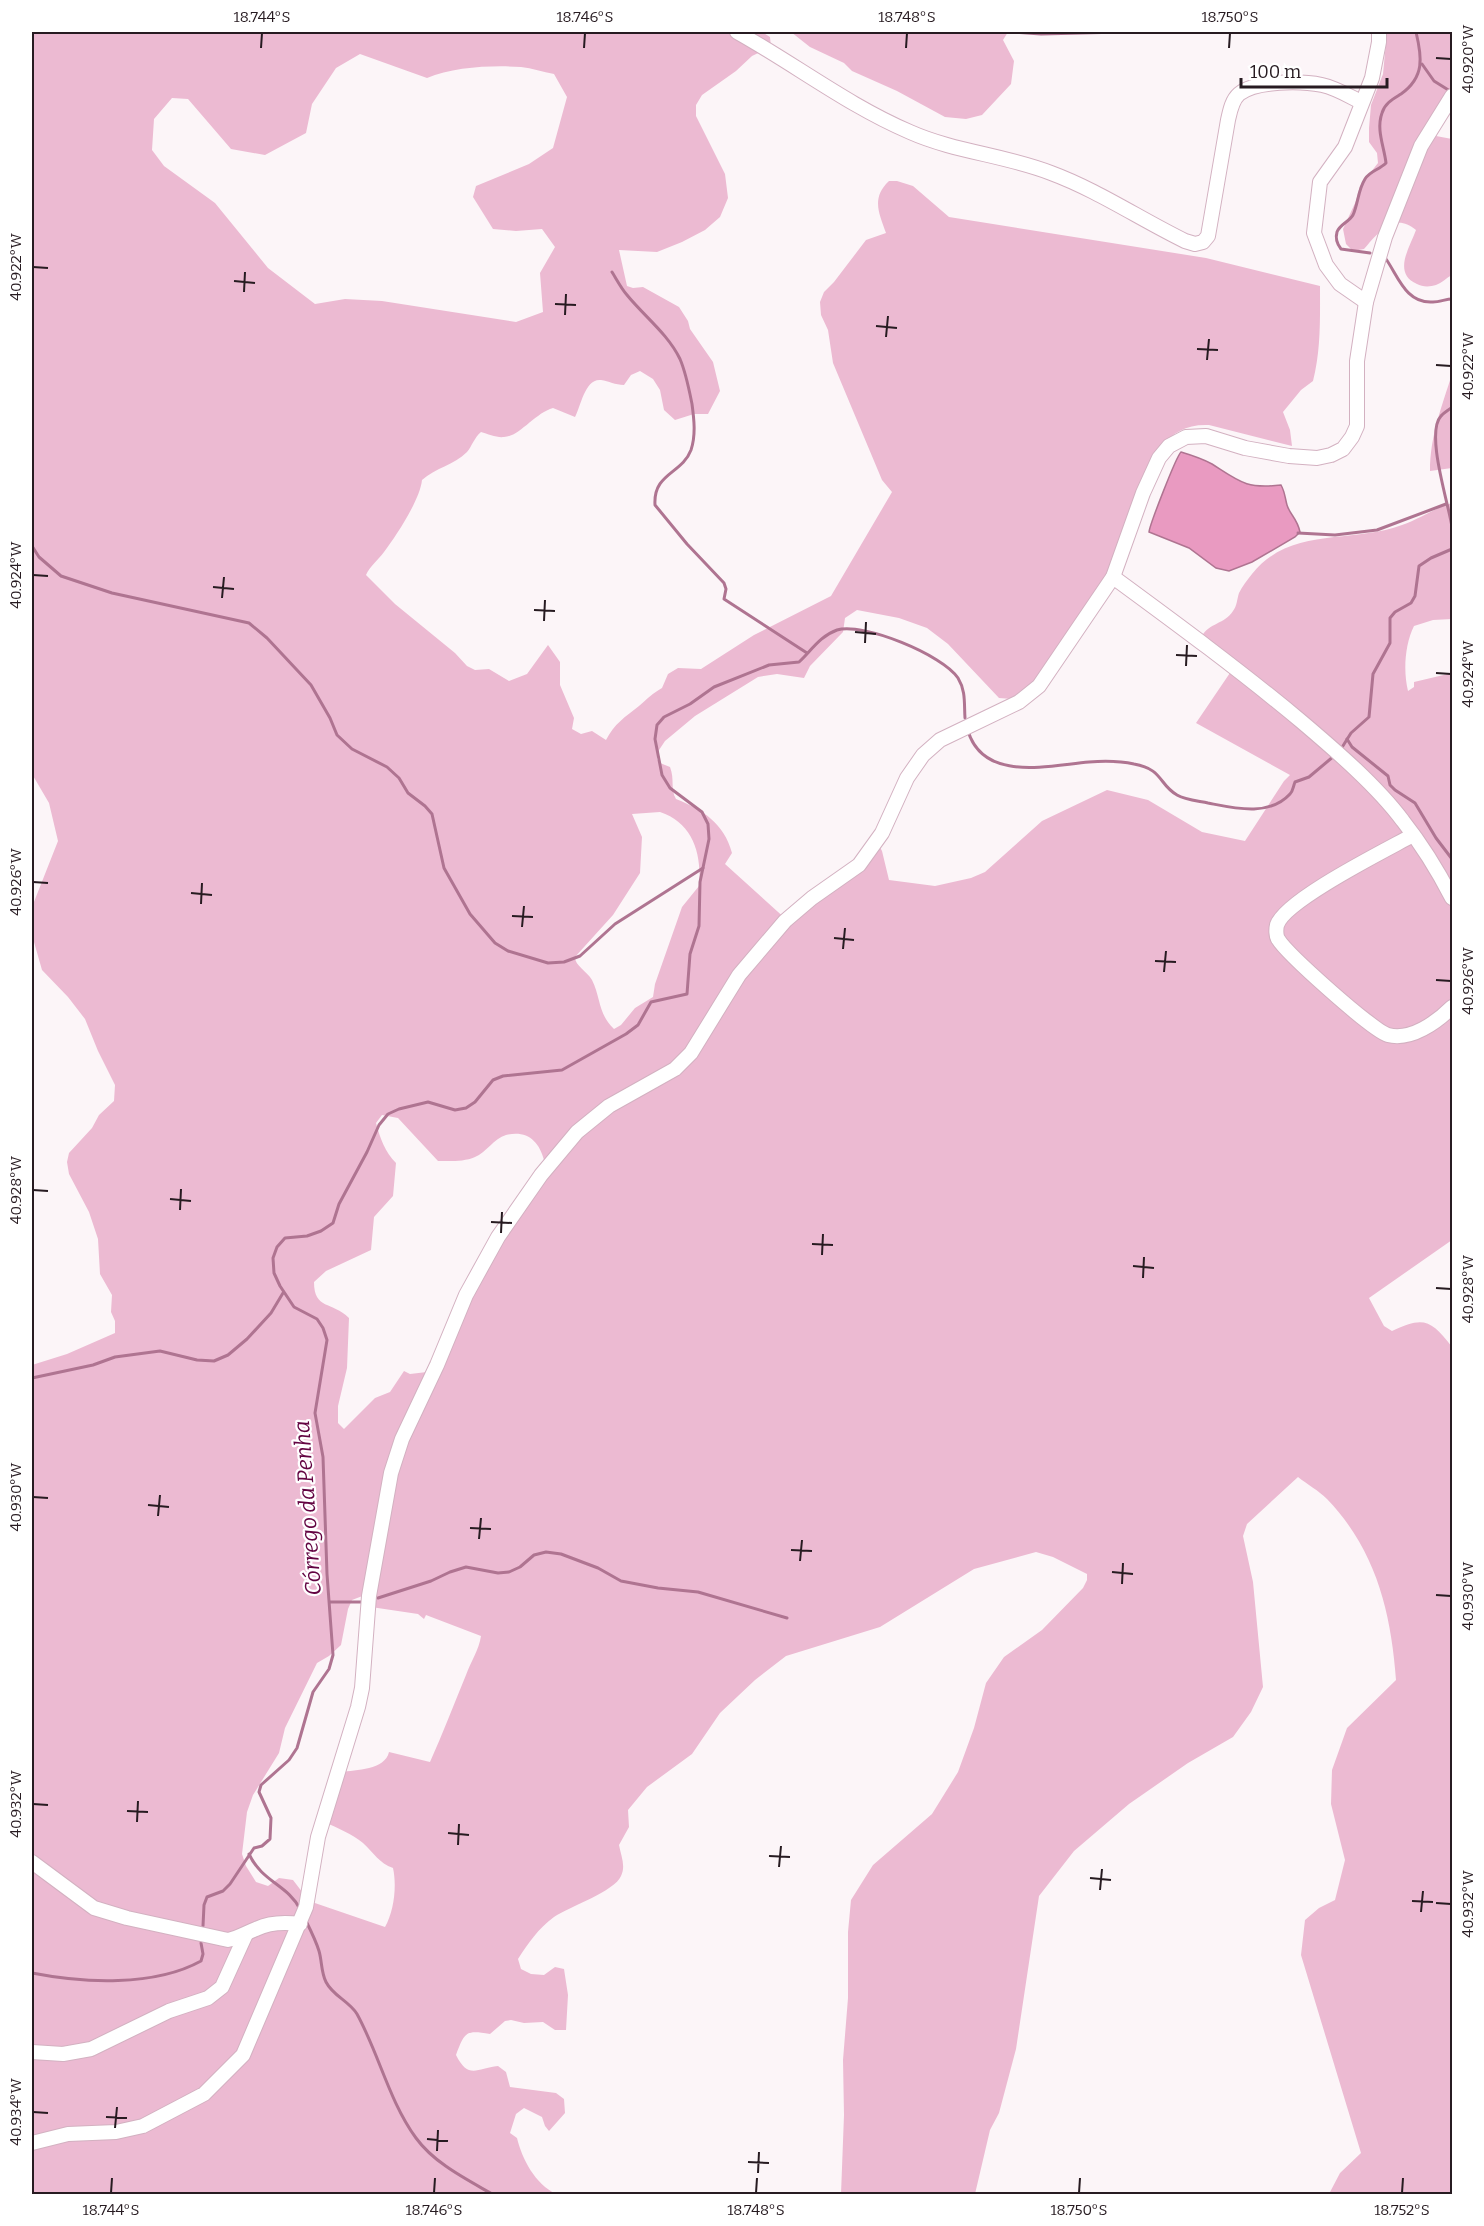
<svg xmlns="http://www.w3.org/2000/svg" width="1484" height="2226" viewBox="0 0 1484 2226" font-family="Bitter,serif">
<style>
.green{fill:#ecbad2;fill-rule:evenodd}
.water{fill:#e99ac1;stroke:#af7491;stroke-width:1.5}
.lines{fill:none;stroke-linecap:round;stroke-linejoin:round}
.stream{stroke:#af7491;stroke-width:3}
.minor-casing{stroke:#d3b1c1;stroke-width:16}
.minor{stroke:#fff;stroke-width:14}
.ticks{fill:none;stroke:#271b21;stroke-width:2}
.labels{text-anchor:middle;stroke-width:4.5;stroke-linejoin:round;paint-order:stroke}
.water-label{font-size:22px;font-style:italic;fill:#630442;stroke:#fff}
.neatline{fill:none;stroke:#271b21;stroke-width:2}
.ticks-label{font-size:15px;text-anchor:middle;fill:#271b21}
</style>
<rect width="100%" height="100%" fill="#fcf5f8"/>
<g class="green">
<path d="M32 32H762L770 37 771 47 752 56 736 71 702 95 696 105V116L725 174 728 198 720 217 705 230 682 242 657 252 619 250 627 286 633 288 643 287 679 307 688 321 690 329 713 362 720 391 708 414H694L675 420 664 410 660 390 653 379 640 371 631 375 624 385C615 385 609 381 601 380 585 378 581 406 575 417L553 408C535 413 519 437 504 437 497 438 488 434 481 432 474 438 472 446 467 452 454 465 435 468 422 480 420 500 396 536 384 552 378 560 370 566 366 575L395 604 455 653 467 666 475 670 489 669 509 681 527 674 548 645 560 662V685L574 718 572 729 581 734 592 731 606 740C614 724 625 717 639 706 647 699 653 693 662 688L668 674 678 668 701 669 754 635 831 596 892 492 882 480 833 363 828 330 821 315 820 302 824 292 834 282 866 240 886 233C879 213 871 198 889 181H897L913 186 949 217 1206 258 1320 286C1320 318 1321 350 1313 381L1301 390 1283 412 1290 430 1292 446 1209 425C1187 424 1174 432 1160 447L1102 591 1032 689 1012 699 999 698 948 644 927 628 899 618 857 610 845 618 843 632 810 666 804 678 777 674 758 677 695 716 665 741 659 750 657 759 660 763 670 767C675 780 670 789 676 799 703 810 724 823 732 853L725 864 788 921 877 842 882 851 889 880 935 886 971 878 985 872 1042 821 1107 790 1148 800 1202 832 1245 841 1284 781 1290 775 1196 723 1236 664 1202 636C1209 623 1225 624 1233 611 1237 606 1237 599 1239 593 1242 587 1247 580 1252 574 1290 526 1351 544 1402 525 1420 519 1432 509 1452 503V619L1433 620 1414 626C1405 644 1403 671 1408 691L1414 687V682L1452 673V1240L1369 1298 1384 1326 1392 1331C1424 1316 1431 1320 1452 1347V2194H1329L1340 2173 1361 2153 1301 1955 1305 1920 1319 1908 1335 1900 1345 1860 1331 1804 1332 1770 1347 1728 1396 1680C1391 1612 1376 1550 1327 1499 1319 1491 1307 1484 1298 1477L1247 1524 1243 1536 1253 1582 1263 1687 1251 1712 1233 1737 1188 1763 1129 1804 1074 1851 1039 1896 1016 2049 999 2113 990 2130 975 2194H841L844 2115 843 2060 848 1998V1932L851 1900 873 1865 932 1814 958 1772 974 1728 986 1683 1004 1657 1042 1630 1083 1588 1087 1580V1574L1053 1557 1036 1552 974 1569 880 1627 786 1656 755 1680 720 1713 692 1754 647 1787 628 1810 629 1827 619 1845C621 1856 626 1866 621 1876 615 1891 569 1907 554 1917 538 1929 529 1942 518 1959L521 1969 531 1974 544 1975 555 1967 564 1969 568 1995 566 2030H555L543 2022 524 2023 511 2020 505 2021 490 2034C465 2030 465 2032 456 2055 468 2079 476 2069 498 2066L506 2072 510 2087 556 2093 564 2099 565 2113 549 2131 545 2126 542 2117 524 2108 516 2114 510 2133 517 2138C522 2159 535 2184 556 2194H32V1365L67 1354 115 1333V1321L111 1312 112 1295 100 1274 98 1239 89 1212 69 1174 67 1162 69 1153 92 1128 99 1115 114 1101 115 1085 98 1051 85 1019 68 997 42 970 32 935V907L58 841 49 803 32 774ZM360 54 427 78C453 67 493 65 521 67 532 68 543 72 554 74L567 97 553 148 529 164 476 186 473 197 493 229 516 231 542 229 555 247 540 273 543 312 516 322 382 301 345 299 315 304 268 268 215 203 164 166 152 150 154 119 172 98 188 99 231 149 265 155 306 133 312 104 336 68ZM660 812C693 823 702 854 699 886L682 907 655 984 653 997 635 1008 621 1025 614 1029C598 1014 601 998 592 980 587 971 575 966 575 957L613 915 640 873 642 837 632 814ZM382 1115 398 1118 438 1161C449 1161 464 1162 475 1157 486 1153 494 1138 506 1135 527 1130 539 1141 544 1160L518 1202 427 1372 410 1374 404 1371 390 1392 375 1398 344 1429 338 1423V1406L347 1368 349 1318C332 1301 314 1310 314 1282L326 1271 371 1250 374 1217 393 1196 396 1163C385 1152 380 1138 376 1123ZM365 1595 371 1607 418 1614 424 1619 426 1615 481 1636C479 1650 471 1661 466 1675 454 1704 443 1733 430 1762L389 1752C385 1770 356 1770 341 1772L324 1822C338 1828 352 1834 363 1843 374 1853 379 1863 393 1868 397 1886 394 1911 385 1927L309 1901 293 1880 279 1878 268 1886 256 1882 246 1866 242 1854 247 1812 253 1795 279 1753 285 1728 317 1663 329 1656 341 1645 348 1609 352 1600Z"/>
<path d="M791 32H1008L1003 40 1014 61 1011 84 982 115 966 119 945 117 897 91 852 71 844 63 810 47Z"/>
<path d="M1387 32H1452V87L1434 120 1436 136 1452 139V275C1446 278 1442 283 1436 285 1430 287 1422 287 1417 284 1392 273 1410 247 1416 230 1394 211 1378 233 1364 249L1353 251 1346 244 1343 229 1356 201 1360 186 1378 163 1377 153 1369 142V128L1371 105 1383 74Z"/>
<path d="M1452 374V468L1430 471C1430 436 1442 406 1452 374Z"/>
</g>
<path class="water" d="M1181 452C1191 455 1203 459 1212 464 1240 482 1246 489 1281 485 1285 492 1285 498 1287 505 1290 515 1297 518 1300 532L1295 537 1252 562 1229 571 1216 568 1189 548 1149 532C1150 524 1176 457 1181 452Z"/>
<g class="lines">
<g class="stream">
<path d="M1011 32 1041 34 1122 32"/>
<path d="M1422 64 1434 81 1450 91"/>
<path d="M1370 253 1341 249C1337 244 1335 239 1337 232 1340 224 1349 222 1353 215 1358 204 1358 190 1365 179 1370 171 1379 170 1386 163 1384 146 1376 130 1382 113 1385 103 1393 99 1401 94 1425 77 1422 57 1416 32"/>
<path d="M1386 259C1398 276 1406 304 1433 302 1440 302 1446 299 1452 299"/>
<path d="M612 272C617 280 621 288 627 295 644 316 668 334 680 359 686 373 689 389 692 404 694 419 696 435 691 450 682 474 653 473 655 505L687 544 724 583 726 589 724 599 807 653"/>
<path d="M1452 407C1449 410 1444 412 1441 416 1425 433 1449 505 1452 527"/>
<path d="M1298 533 1335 535 1377 530 1446 504"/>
<path d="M32 546 39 557 61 576 112 593 249 623 267 638 311 685 330 718 337 735 352 749 387 767 399 778 408 793 425 806 432 814 444 868 470 914 495 943 508 951 548 963 564 962 580 956 615 924 703 868"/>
<path d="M968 731C984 783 1050 765 1089 762 1103 761 1120 761 1134 764 1163 769 1159 785 1177 795 1185 800 1199 801 1208 803 1234 808 1269 817 1290 794 1293 791 1293 787 1295 782L1309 777 1334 756"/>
<path d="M1347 739 1352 747 1388 776 1390 785 1395 790 1415 803 1436 838 1452 859"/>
<path d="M1341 749 1351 733 1369 717 1373 674 1390 643V618L1395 612 1411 603 1415 596 1419 566 1431 558 1452 549"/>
<path d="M32 1378 93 1365 115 1357 160 1351 197 1360 214 1361 228 1355 247 1339 271 1313 283 1293"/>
<path d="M378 1598 431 1581 450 1572 466 1567 498 1573 509 1572 520 1567 534 1555 546 1552 561 1554 598 1568 621 1581 658 1588 698 1592 787 1618"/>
<path d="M330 1602H362"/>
<path d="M249 1854C262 1882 288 1885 300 1909"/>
<path d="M306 1921C311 1931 316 1941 319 1951 322 1961 321 1972 326 1982 333 1996 349 2001 357 2014 379 2054 389 2101 416 2138 434 2163 466 2179 492 2194"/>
<path d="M203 1926 204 1905 207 1897 223 1891 230 1884 254 1848 262 1846 270 1839 271 1818 259 1792 261 1785 289 1760 297 1748 313 1692 329 1669 333 1655 327 1574 323 1457 315 1413 327 1340 323 1328 317 1319 294 1307 280 1286 274 1273 273 1258 277 1247 285 1238 307 1236 321 1231 333 1223 339 1204 367 1152 379 1125 388 1114 399 1109 428 1102 455 1110 466 1108 475 1102 493 1080 503 1076 562 1070 626 1034 638 1025 651 1002 687 994 690 954 699 926 700 882 709 839 708 824 702 812 670 788 662 775 655 739 657 725 664 717 690 704 714 687 769 665 799 662C811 651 820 636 837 630 863 622 943 655 958 678 966 691 964 704 965 718"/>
<path d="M32 1973C83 1983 154 1987 201 1961L203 1954 201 1943"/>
</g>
<g class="minor-casing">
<g id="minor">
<path d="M737 32C796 65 849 106 910 132 955 152 1005 155 1051 173 1097 190 1140 219 1185 241L1195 244 1203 242 1208 236 1228 120C1230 111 1232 100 1239 94 1256 80 1302 81 1322 85 1336 88 1349 96 1361 102"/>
<path d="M1366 302 1340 284 1326 265 1314 233 1320 182 1345 147 1372 78 1379 42V32"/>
<path d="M1113 577C1177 624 1241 671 1302 722 1335 750 1377 786 1403 821 1422 845 1438 871 1452 898"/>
<path d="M1413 835C1386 850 1285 900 1277 925 1276 929 1276 936 1278 939 1287 954 1373 1031 1388 1035 1411 1041 1437 1022 1452 1007"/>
<path d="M32 1862 94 1908 127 1918 228 1940C238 1938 246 1933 256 1929 270 1922 285 1922 300 1924"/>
<path d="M32 2052 63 2054 91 2049 169 2011 208 1998 222 1987 246 1934"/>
<path d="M32 2143 68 2134 116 2132 143 2126 204 2094 243 2055 306 1907 318 1837 358 1707 362 1688 369 1596 391 1473 402 1439 437 1365 466 1295 498 1237 541 1175 577 1132 609 1106 675 1069 691 1053 739 975 785 921 812 898 859 865 882 833 907 778 923 755 940 740 1019 702 1039 686 1113 577 1143 493 1159 458 1169 446 1186 437 1206 436 1245 448 1289 456 1317 458 1331 455 1343 449 1352 437 1357 426V361L1366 302 1385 237 1421 146 1452 96"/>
</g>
</g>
<use href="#minor" class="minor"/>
</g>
<path class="ticks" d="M261 48 262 33M584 48 585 33M906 48 907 33M1229 48 1230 33M1436 58 1451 59M33 267 48 268M234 281 255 283M244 292 245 272M555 304 576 305M565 315 566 294M876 326 897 328M886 337 888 316M1197 349 1218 350M1207 360 1209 339M1436 365 1451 366M33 575 48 576M213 587 234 589M222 598 224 577M534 610 555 611M544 621 545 600M855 632 876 634M865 643 866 622M1176 655 1197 656M1186 666 1187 645M1436 673 1451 674M33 882 48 883M191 893 212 895M201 904 202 883M512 916 533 917M522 927 524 906M834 938 854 940M843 949 845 928M1155 961 1176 962M1164 972 1166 951M1436 980 1451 981M33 1190 48 1191M170 1199 191 1201M180 1210 181 1189M491 1222 512 1223M501 1233 502 1212M812 1244 833 1245M822 1255 823 1234M1133 1266 1154 1268M1143 1278 1144 1257M1436 1288 1451 1289M33 1497 48 1498M148 1505 169 1507M158 1516 160 1495M470 1528 491 1529M479 1539 481 1518M791 1550 812 1551M800 1561 802 1540M1112 1572 1133 1574M1122 1584 1123 1563M1436 1595 1451 1596M33 1804 48 1805M127 1811 148 1812M137 1822 138 1801M448 1833 469 1835M458 1845 459 1824M769 1856 790 1857M779 1867 781 1846M1090 1878 1111 1880M1100 1890 1102 1869M1412 1901 1433 1902M1436 1903 1451 1904M1421 1912 1423 1891M33 2112 48 2113M106 2117 127 2118M115 2128 117 2107M427 2139 448 2141M437 2151 438 2130M748 2162 769 2163M758 2173 759 2152M111 2193 112 2178M434 2193 435 2178M756 2193 757 2178M1079 2193 1080 2178M1402 2193 1403 2178"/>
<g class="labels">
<g class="water-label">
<text transform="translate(307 1508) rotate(-94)" y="8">Córrego da Penha</text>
</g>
</g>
<rect width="1484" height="2226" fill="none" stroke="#ffffff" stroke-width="66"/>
<path d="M1241 78v9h146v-9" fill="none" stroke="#271b21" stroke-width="3"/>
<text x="1250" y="78" font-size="18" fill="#271b21" stroke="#ffffff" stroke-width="4.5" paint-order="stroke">100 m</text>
<rect x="33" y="33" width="1418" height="2160" class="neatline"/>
<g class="ticks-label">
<text x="262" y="22">18.744°S</text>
<text x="585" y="22">18.746°S</text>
<text x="907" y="22">18.748°S</text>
<text x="1230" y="22">18.750°S</text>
<text transform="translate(1468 59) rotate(-90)" y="5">40.920°W</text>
<text transform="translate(16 267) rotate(-90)" y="5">40.922°W</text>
<text transform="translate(1468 366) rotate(-90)" y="5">40.922°W</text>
<text transform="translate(16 575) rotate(-90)" y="5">40.924°W</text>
<text transform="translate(1468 674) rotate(-90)" y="5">40.924°W</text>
<text transform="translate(16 882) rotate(-90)" y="5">40.926°W</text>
<text transform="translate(1468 981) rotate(-90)" y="5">40.926°W</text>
<text transform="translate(16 1190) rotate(-90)" y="5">40.928°W</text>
<text transform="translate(1468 1289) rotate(-90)" y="5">40.928°W</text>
<text transform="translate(16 1497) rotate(-90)" y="5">40.930°W</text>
<text transform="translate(1468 1596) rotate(-90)" y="5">40.930°W</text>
<text transform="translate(16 1804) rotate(-90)" y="5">40.932°W</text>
<text transform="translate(1468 1904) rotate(-90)" y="5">40.932°W</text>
<text transform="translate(16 2112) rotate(-90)" y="5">40.934°W</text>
<text x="111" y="2215">18.744°S</text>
<text x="434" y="2215">18.746°S</text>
<text x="756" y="2215">18.748°S</text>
<text x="1079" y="2215">18.750°S</text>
<text x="1402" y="2215">18.752°S</text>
</g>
</svg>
